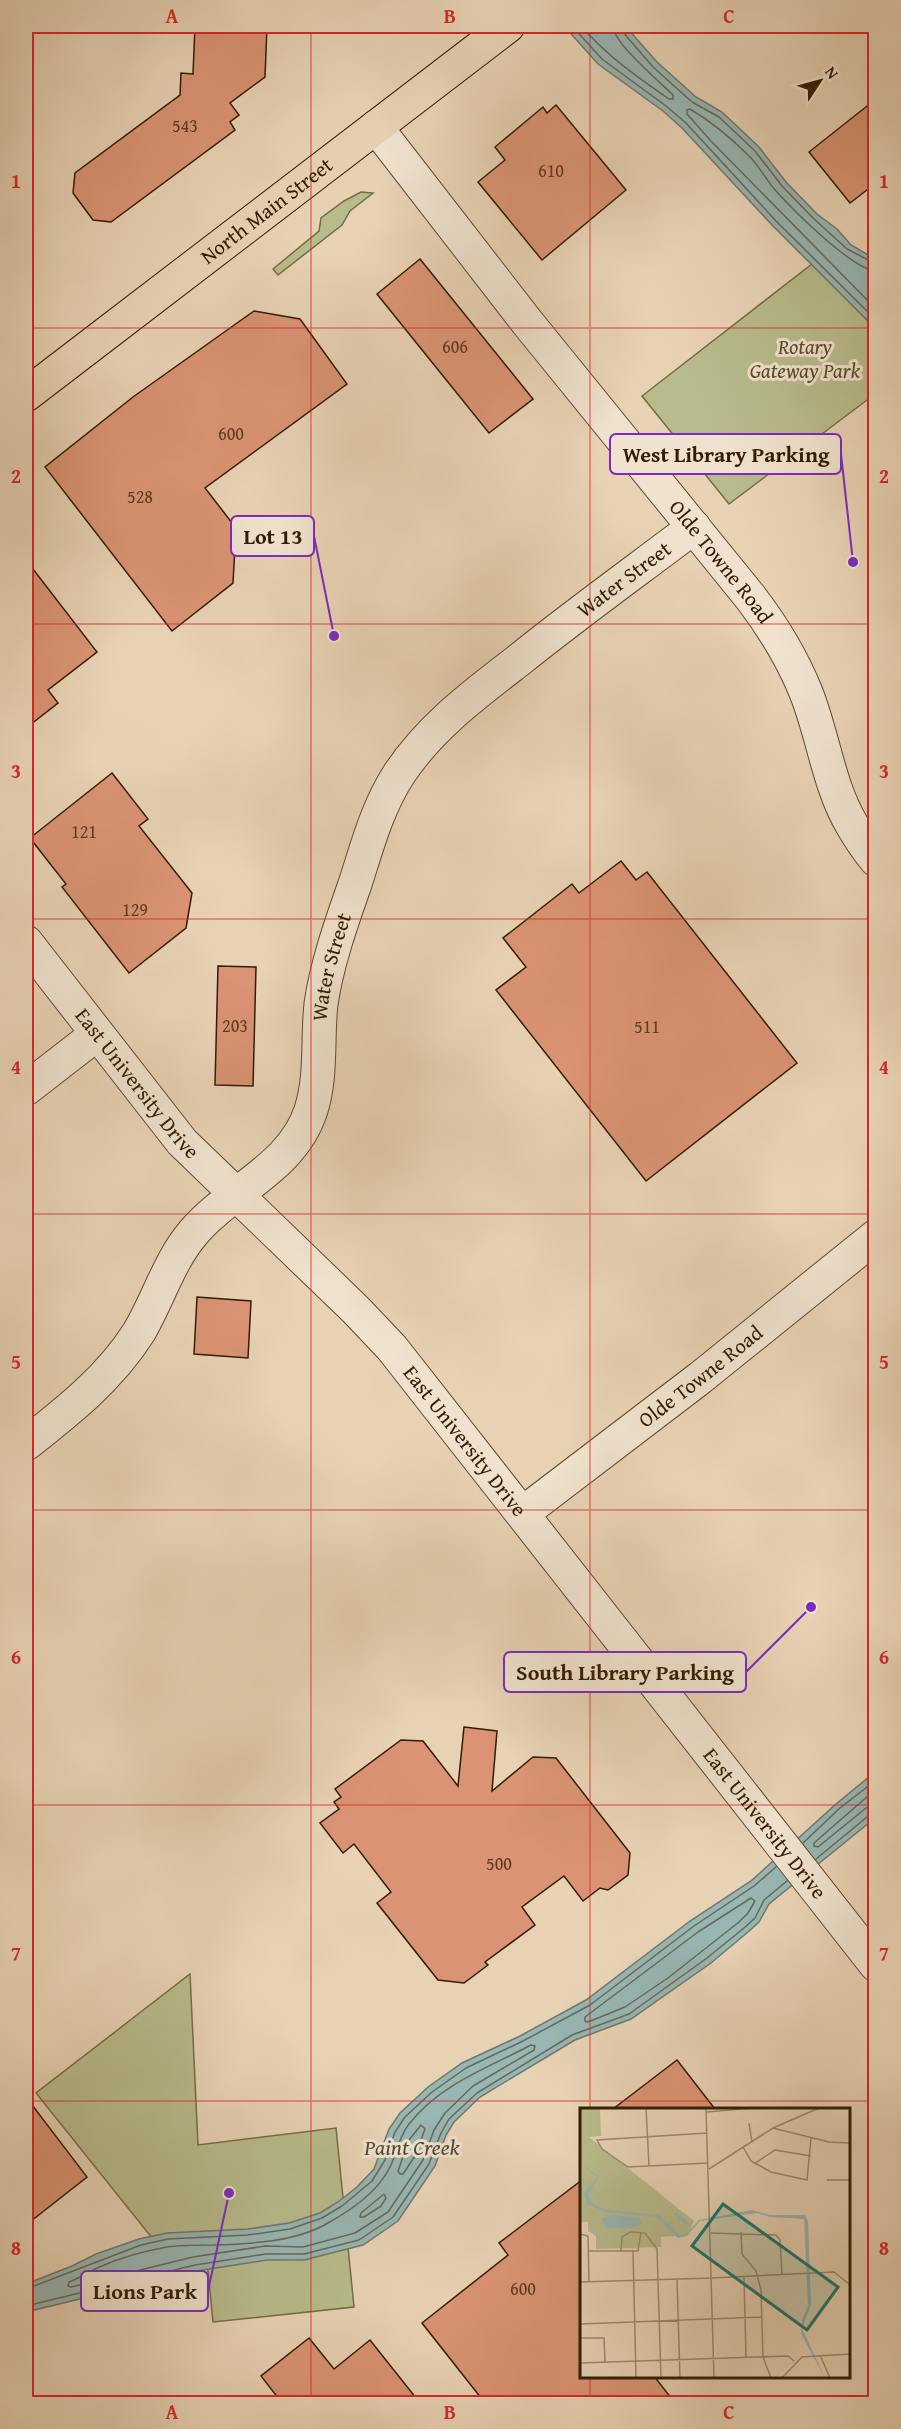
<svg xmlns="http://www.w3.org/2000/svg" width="901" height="2429" viewBox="0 0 901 2429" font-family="'Gentium Book Plus',serif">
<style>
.green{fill:#b8bb8c;stroke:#756c47;stroke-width:1.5}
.water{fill:#98b6b3;stroke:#6f786c;stroke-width:1.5}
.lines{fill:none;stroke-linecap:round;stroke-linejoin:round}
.shore{stroke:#65695a;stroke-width:1.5}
.building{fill:#da9374;stroke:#321c02;stroke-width:1.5}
.minor-casing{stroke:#604a2e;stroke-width:35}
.tertiary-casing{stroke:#604a2e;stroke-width:35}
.primary-casing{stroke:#321c02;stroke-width:35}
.minor{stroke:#f0e2ce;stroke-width:33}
.tertiary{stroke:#f0e2ce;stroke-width:33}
.primary{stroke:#e8d2b4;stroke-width:33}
.grid{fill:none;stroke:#d62828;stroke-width:1.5;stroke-opacity:0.55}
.labels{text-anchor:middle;stroke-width:6;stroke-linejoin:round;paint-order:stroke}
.number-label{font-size:18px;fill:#5c3a1e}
.street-label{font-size:21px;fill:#321c02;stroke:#f0e2ce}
.park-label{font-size:21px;font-style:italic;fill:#5a4c2b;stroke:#f0e2ce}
.water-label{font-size:22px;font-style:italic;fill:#514a37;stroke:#f0e2ce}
.inset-river{fill:none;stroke:#98b6b3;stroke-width:3}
.inset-road{fill:none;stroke:#9f896d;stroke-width:1.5}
.view{fill:#0f766e;fill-opacity:0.15;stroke:#0f766e;stroke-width:3}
.inset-edge{fill:none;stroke:#321c02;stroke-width:3}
.leader{fill:none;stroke:#7b2cbf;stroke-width:2}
.callout-dot{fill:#7b2cbf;stroke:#f0e2ce;stroke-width:2}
.callout{fill:#f0e2ce;stroke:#7b2cbf;stroke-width:2}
.callout-label{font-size:22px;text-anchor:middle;font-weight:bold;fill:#321c02}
.neatline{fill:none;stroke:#d62828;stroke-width:2}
.grid-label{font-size:20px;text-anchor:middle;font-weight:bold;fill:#d62828}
</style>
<rect width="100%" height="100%" fill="#e8d2b4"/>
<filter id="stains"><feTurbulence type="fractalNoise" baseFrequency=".00333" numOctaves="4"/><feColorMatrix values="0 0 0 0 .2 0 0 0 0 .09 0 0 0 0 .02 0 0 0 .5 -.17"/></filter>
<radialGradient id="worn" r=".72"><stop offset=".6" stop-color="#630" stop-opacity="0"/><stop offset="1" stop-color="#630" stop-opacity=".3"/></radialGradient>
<g class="green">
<path d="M361 192 373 193 350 211 342 225 278 275 273 269 319 231 321 218 344 201Z"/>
<path d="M812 264 875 328V394L729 504 642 396Z"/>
<path d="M190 1974 198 2145 336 2128 354 2307 213 2322 205 2241 164 2253 36 2093Z"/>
</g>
<g class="water">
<path d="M564 26H621L628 29 657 62 696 97 722 112 759 147 786 182 817 214 837 229 851 245 875 259V328L772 225 682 128 663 111 598 64Z"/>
<path d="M875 1772V1818L769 1904 759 1922 748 1932 711 1963 631 2019 575 2040 480 2097 454 2122 446 2135 435 2166 398 2221 363 2245 304 2260H267L196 2271 26 2312V2284L72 2266 96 2254 139 2239 167 2233 248 2229 289 2223 320 2213 338 2202 357 2187 374 2169 389 2129 400 2113 428 2087 462 2063 520 2036 586 2000 690 1921 751 1881 836 1804Z"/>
</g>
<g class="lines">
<g class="shore">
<path d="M572 26 602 59 666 106 686 123 776 221 876 320"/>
<path d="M581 26C606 55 637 77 669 99H673V95C659 81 614 44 613 26"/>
<path d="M621 26 622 31 653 67 692 102 719 117 755 151 782 186 813 218 847 249 876 264"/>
<path d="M876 271C853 270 793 210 776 191 766 180 759 165 748 155 730 137 712 122 690 109L687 110V114L710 140 876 309"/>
<path d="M876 1789 814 1843V1846L818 1847 866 1808 876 1806"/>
<path d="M803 1843 840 1808 876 1780"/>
<path d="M816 1859 867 1817 876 1814"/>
<path d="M751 1898 755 1901 748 1913 739 1922 668 1978 625 2007 588 2022 585 2021V2017L698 1932Z"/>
<path d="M531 2045 535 2046 534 2050 473 2086 445 2113 434 2130 423 2160 388 2212 355 2233 303 2247 265 2246 193 2257 71 2287 68 2286 69 2282C80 2278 90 2271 102 2266 122 2257 145 2251 167 2247 182 2245 197 2245 213 2245 249 2244 296 2242 328 2223 353 2209 379 2191 391 2165 397 2151 399 2137 409 2124 440 2084 488 2068 531 2045Z"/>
<path d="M421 2125 425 2129 415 2156 403 2174H400L398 2171 409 2140Z"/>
<path d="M384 2194 386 2198 381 2206 364 2217H360L361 2213Z"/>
<path d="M26 2289 141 2245 168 2239 248 2235 290 2229 322 2218 342 2206 372 2181 385 2160 395 2132 405 2117 432 2092 466 2068 523 2041 590 2005 694 1926 754 1886 776 1867"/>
<path d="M26 2306 195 2265 266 2254H304L359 2240 393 2217 429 2164 441 2133 449 2119 477 2093 572 2035 629 2014 707 1958 744 1928 755 1918 764 1900 787 1881"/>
</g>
</g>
<g class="building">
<path d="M195 26H267L265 77 230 103 239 115 230 122 235 130 111 222 93 220 73 193 75 173 180 95 181 73 193 74Z"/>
<path d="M876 99V183L850 203 809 152Z"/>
<path d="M556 105 626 190 542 260 478 182 505 160 495 147 543 107 547 113Z"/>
<path d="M420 259 533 399 489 433 377 294Z"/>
<path d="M254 311 300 319 347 384 205 488 236 528 233 583 172 631 45 467 133 397Z"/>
<path d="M26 560 97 652 48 690 58 703 26 728Z"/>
<path d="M112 773 148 819 139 826 192 893 186 928 129 973 62 887 66 884 30 838Z"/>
<path d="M621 861 636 880 647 872 797 1063 646 1181 496 990 526 967 503 938 572 884 579 893Z"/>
<path d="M218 966 256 967 253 1086 215 1085Z"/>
<path d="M197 1297 251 1301 248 1358 194 1354Z"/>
<path d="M464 1727 497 1731 492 1791 533 1757 556 1758 630 1853 628 1875 608 1890 600 1888 583 1901 564 1876 522 1907 535 1925 485 1962 488 1965 464 1983 438 1980 377 1903 391 1892 354 1844 343 1853 320 1823 339 1809 334 1802 341 1797 335 1789 401 1740 423 1741 458 1786Z"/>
<path d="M677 2060 715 2109H613Z"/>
<path d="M26 2097 87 2177 26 2225Z"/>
<path d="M582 2180V2376H654L675 2403H485L422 2323 508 2255 499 2243Z"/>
<path d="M309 2338 334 2369 370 2340 420 2403H282L261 2376Z"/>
</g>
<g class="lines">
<g class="minor-casing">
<g id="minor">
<path id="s1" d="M376 127 527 322 751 598C773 627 791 656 805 690 823 733 828 785 852 825 859 837 867 849 876 860"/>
<path d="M26 1089 97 1034"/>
<path id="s2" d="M26 1444C68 1411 110 1378 139 1332 158 1300 169 1261 193 1233 230 1189 292 1169 311 1110 322 1075 317 1040 321 1004 327 963 341 924 355 884 367 847 377 808 399 774 430 727 475 694 519 660 576 614 636 571 694 527"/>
<path id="s3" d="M523 1513 700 1378 876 1236"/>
</g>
</g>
<g class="tertiary-casing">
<g id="tertiary">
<path id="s4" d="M26 942 182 1142 356 1310 392 1348 876 1965"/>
</g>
</g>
<g class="primary-casing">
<g id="primary">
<path id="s5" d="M26 395 508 26"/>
</g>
</g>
<use href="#minor" class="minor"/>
<use href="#tertiary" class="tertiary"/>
<use href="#primary" class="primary"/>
</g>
<path class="grid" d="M311 26V2404M590 26V2110M26 328H876M26 624H876M26 919H876M26 1214H876M26 1510H876M26 1805H876M26 2101H876M590 2376V2404"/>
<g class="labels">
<g class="number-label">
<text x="185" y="132">543</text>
<text x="551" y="177">610</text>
<text x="455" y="353">606</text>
<text x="231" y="440">600</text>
<text x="140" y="503">528</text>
<text x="84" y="838">121</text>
<text x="135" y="916">129</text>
<text x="235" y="1032">203</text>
<text x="647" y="1033">511</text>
<text x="499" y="1870">500</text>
<text x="523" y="2295">600</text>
</g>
<g class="street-label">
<text dy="7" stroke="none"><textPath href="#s5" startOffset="303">North Main Street</textPath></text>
<text dy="7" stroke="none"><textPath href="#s1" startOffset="555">Olde Towne Road</textPath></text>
<text dy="7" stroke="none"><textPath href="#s2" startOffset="1095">Water Street</textPath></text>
<text dy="7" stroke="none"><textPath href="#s2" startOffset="591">Water Street</textPath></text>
<text dy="7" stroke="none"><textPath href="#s4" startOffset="180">East University Drive</textPath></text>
<text dy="7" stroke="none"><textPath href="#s3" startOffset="224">Olde Towne Road</textPath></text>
<text dy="7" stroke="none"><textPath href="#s4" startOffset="666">East University Drive</textPath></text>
<text dy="7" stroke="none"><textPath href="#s4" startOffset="1152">East University Drive</textPath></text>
</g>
<g class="park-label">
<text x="805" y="354">Rotary<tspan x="805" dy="24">Gateway Park</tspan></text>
</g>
<g class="water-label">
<text x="412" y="2155">Paint Creek</text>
</g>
</g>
<g transform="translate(580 2108)">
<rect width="270" height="270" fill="#e8d2b4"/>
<path d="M0 0H20L21 28 9 29 114 113 108 127 81 129V139L16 141V128L8 123V114H0Z" fill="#b8bb8c"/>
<path d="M0 55 19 69 8 87 13 96 24 101 79 107 100 127 106 126 119 112 172 102 190 107H225L228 113 231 197 222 220 245 270 221 226 222 212 228 198 224 111 190 109 177 105 120 113 107 128 98 130 76 109 26 104 7 96 4 85 17 70ZM34 107 60 110 62 116 52 120H26L22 110Z" fill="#98b6b3"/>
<path class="inset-river" d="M95 105 110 118"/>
<path class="inset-road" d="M66 0 69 58M126 0 134 270M127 4 172 0M169 15 172 34M193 20 239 0M127 25 17 32 22 41 48 59 128 55M163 39 171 53 191 64 227 72 231 30M174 56 195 42 231 48M129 61 193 20 249 34 270 35M247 72H270M161 124 162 146 176 163 181 182 183 249 191 270M131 125 196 127 200 132 202 166M0 126 8 128 9 173M9 143H58L61 124M41 143 42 129 50 124 65 125 77 141 81 270M53 143 56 270M270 154V230M164 169 166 249M132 170 254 164 269 176M97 171 100 270M0 174 132 170M0 216 182 209M0 230H24L25 254M240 247 250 270M0 255 208 248 214 253M202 270 222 249 270 246"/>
<path class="view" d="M143 96 258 179 227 222 112 138Z"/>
<rect width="270" height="270" class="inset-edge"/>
</g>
<path class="leader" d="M853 562L841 454M334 636L314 536M811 1607L746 1672M229 2193L208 2291"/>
<g class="callout-dot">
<circle cx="853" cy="562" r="6"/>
<circle cx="334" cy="636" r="6"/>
<circle cx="811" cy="1607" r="6"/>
<circle cx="229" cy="2193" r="6"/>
</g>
<g class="callout">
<rect x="610" y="434" width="231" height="40" rx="6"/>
<rect x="231" y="516" width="83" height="40" rx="6"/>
<rect x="504" y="1652" width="242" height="40" rx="6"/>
<rect x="81" y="2271" width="127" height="40" rx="6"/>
</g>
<g class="callout-label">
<text x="726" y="462">West Library Parking</text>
<text x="273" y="544">Lot 13</text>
<text x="625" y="1680">South Library Parking</text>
<text x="145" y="2299">Lions Park</text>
</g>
<rect width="901" height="2429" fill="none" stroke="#e8d2b4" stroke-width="66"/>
<g transform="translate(820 81) rotate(54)" stroke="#f0e2ce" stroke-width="4.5" paint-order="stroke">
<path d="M0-4.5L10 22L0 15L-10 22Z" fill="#321c02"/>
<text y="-9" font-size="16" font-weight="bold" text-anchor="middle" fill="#321c02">N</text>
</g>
<rect x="33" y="33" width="835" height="2363" class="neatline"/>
<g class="grid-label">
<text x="172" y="23">A</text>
<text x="450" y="23">B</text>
<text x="729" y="23">C</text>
<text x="16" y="188">1</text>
<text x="884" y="188">1</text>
<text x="16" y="483">2</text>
<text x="884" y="483">2</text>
<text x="16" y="778">3</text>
<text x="884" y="778">3</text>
<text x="16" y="1074">4</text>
<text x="884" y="1074">4</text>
<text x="16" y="1369">5</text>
<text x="884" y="1369">5</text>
<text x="16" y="1664">6</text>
<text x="884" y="1664">6</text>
<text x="16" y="1960">7</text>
<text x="884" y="1960">7</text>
<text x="16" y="2255">8</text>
<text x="884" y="2255">8</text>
<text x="172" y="2419">A</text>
<text x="450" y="2419">B</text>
<text x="729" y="2419">C</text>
</g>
<rect width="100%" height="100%" filter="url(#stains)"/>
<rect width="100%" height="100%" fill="url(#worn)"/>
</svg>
